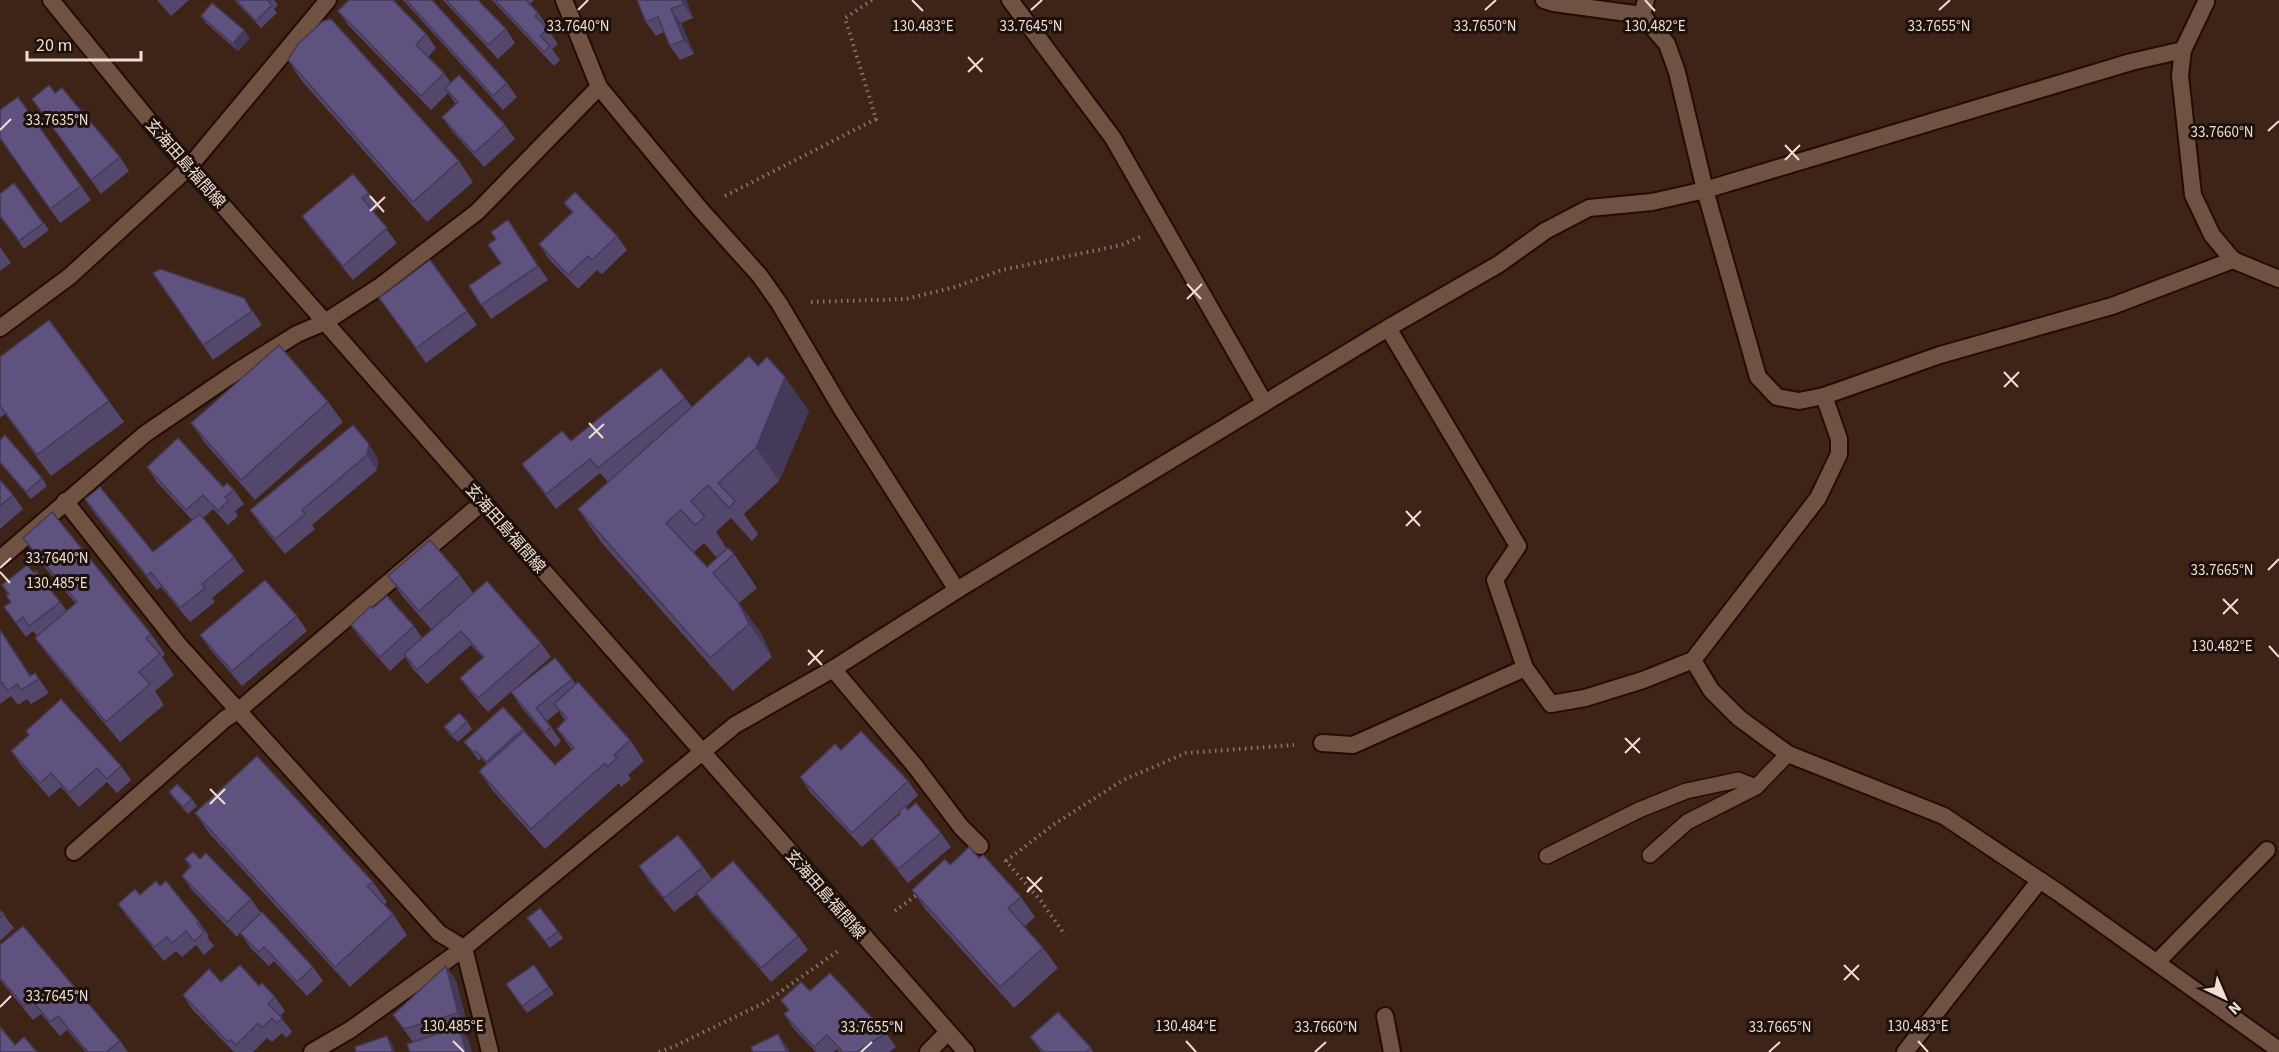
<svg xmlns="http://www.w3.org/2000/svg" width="2279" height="1052" viewBox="0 0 2279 1052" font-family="'Source Sans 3','Noto Sans JP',sans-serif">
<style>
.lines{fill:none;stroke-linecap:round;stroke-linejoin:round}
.service-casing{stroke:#240c02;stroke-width:18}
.minor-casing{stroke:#240c02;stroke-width:20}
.tertiary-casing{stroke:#240c02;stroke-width:20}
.secondary-casing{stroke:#240c02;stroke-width:20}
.path{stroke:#8c766a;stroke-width:4;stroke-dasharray:1.5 4.5;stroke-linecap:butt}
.service{stroke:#6f5242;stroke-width:15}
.minor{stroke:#6f5242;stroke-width:16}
.tertiary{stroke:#6f5242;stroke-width:16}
.secondary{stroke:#6f5242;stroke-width:16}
.wall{fill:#53476c;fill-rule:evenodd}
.shaded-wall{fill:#433958}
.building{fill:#60527e;stroke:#433958;stroke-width:1.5}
.ticks{fill:none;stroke:#efded5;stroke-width:2}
.labels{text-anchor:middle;stroke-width:6;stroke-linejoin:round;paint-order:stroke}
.street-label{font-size:16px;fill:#efded5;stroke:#1c110b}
.ticks-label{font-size:15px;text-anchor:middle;fill:#efded5;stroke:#1c110b;stroke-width:6;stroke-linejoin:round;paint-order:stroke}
</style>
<rect width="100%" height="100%" fill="#3e2416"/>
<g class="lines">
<g class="service-casing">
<g id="service">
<path d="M1650 855 1687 822 1756 787 1788 754"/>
<path d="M1547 856 1639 810 1686 791 1738 780 1756 787"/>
</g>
</g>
<g class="minor-casing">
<g id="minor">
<path d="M564 0 599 87 700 209 760 276 779 303 841 408 957 590"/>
<path d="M1010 0 1113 138 1264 402"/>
<path d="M1544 0 1554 3 1642 15 1667 44 1677 72 1705 190 1758 377 1777 397 1799 401 1824 396 1940 355 2112 306 2233 260 2279 279"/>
<path d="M1642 15 1646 0"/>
<path d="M2183 50 2180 75 2193 195 2212 235 2233 260"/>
<path d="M1388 328 1518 546 1495 580 1525 668 1551 704 1585 698 1643 680 1693 660 1818 498 1839 454V439L1824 396"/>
<path d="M65 501 178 644 439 933 464 948 490 1052"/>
<path d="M0 559 145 434 236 372 297 334 325 322 379 287 477 212 599 87"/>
<path d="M1693 660 1711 690 1739 718 1788 754 1944 816 2059 893 2279 1050"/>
<path d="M833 669 915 766 961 827 980 846"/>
<path d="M1322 743 1353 745 1525 668"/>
<path d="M74 852 225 719 239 710 483 502"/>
<path d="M2157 962 2267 850"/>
<path d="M1385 1016 1392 1052"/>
<path d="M312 1052 350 1030 464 948 735 725 833 669 957 590 1388 328 1499 264 1545 231 1589 208 1652 202 1705 190 2131 62 2183 50 2206 2"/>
<path d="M928 1052 948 1032"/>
<path d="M1905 1052 2040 880"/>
</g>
</g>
<g class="tertiary-casing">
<path id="tertiary" d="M0 328 70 276 189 167 328 0"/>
</g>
<g class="secondary-casing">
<path id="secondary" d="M51 0 159 133 966 1052"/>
</g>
<g class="path">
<path d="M725 196 876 119 845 18 872 0"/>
<path d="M811 302 906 299 955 287 1002 270 1121 245 1140 237"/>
<path d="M1005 860 1041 901 1065 935"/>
<path d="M1006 861 1053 825 1123 780 1186 753 1294 745"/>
<path d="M895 911 918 894"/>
<path d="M659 1052 673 1047 766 1002 838 951"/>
</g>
<use href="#service" class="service"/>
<use href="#minor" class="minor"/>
<use href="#tertiary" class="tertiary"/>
<use href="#secondary" class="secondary"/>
</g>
<g class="wall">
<path d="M157 0H189L171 16Z"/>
<path d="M234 0H274L278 5 274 9 277 13 261 28Z"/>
<path d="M403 0H432L507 83 517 97 503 110Z"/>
<path d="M443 0H478L506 29 515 43 498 59Z"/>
<path d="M492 0H534L530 4 538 13 548 27 547 28 558 44 552 49 560 60 554 66Z"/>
<path d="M637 0H686L693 18 681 23 694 54 680 60 670 46 664 32 656 36 646 22Z"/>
<path d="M338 11 426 34 436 48 428 57 444 73 451 83 505 125 515 139 484 167 452 131 442 117 456 104 448 93 431 110 348 25Z"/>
<path d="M201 16 250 38 238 51 206 23Z"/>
<path d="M288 60 459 161 473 182 427 222 302 81Z"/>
<path d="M55 93 120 157 129 171 101 194 32 99Z"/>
<path d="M18 97 91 200 60 223 0 138Z"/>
<path d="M14 183 49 230 24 249 0 216Z"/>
<path d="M369 193 379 207 373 212 397 243 353 280 312 230 302 216Z"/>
<path d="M564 203 617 236 627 250 602 274 597 270 578 289 549 259 539 244 572 213Z"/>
<path d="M508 220 548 280 491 319 469 286 501 263 496 239Z"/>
<path d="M0 247 11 263 0 271Z"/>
<path d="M153 273 244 298 262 325 213 360Z"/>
<path d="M467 311 477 325 426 363 389 312Z"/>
<path d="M0 357 109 401 124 422 51 476 5 414 0 418Z"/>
<path d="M758 366 809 411 779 481 744 514 758 534 752 541 731 518 716 532 727 549 734 554 757 588 739 603 762 635 772 657 733 691 601 542 578 509 608 482 600 473 556 509 532 478 522 464 571 441 685 398 692 407ZM704 543 717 558 707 567 693 553Z"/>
<path d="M328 402 343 422 255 500 205 443 191 423Z"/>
<path d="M353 425 378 459 377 470 312 525 315 529 285 554 260 524 250 510Z"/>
<path d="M0 440 42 478 47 486 31 499 0 463Z"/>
<path d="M147 467 234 490 244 504 235 511 238 516 228 525 213 509 203 518 234 557 244 571 212 598 215 602 190 622 161 587 157 590 95 514 85 499 153 552 192 520 157 482Z"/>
<path d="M0 480 13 495 23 509 0 529Z"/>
<path d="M23 538 151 634 165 654 162 657 174 675 155 691 164 705 120 742 50 658 35 638 37 636 33 631 26 637 4 607 10 602 8 594 2 585 34 573 60 602 67 611 76 604 37 558Z"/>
<path d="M460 575 473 593 541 643 551 657 488 712 470 692 460 678 483 658 471 645 427 684 413 669 405 657 390 671 361 639 351 625 373 608 414 626 422 638 432 630 403 597 388 576Z"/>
<path d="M297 616 307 631 242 686 210 649 200 635Z"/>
<path d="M0 629 30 676 35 673 49 693 31 704 27 699 18 705 11 696 0 704Z"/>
<path d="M572 679 576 685 630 740 644 761 628 775 631 779 621 787 619 783 545 849 493 791 479 771 487 764 481 758 479 761 464 742 523 729 555 765 572 750 557 729 565 720 559 711 547 721 561 741 555 747 521 707 511 692Z"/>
<path d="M467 721 472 729 458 742 449 734 444 727Z"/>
<path d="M841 750 908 781 918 795 906 807 908 810 941 833 951 847 908 883 882 852 872 838 862 847 810 792 800 777ZM899 813 900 814 877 833Z"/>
<path d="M11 751 121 766 131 780 117 793 107 782 79 807 61 787 49 797 21 765Z"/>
<path d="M169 792 192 799 197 806 188 814 174 799Z"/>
<path d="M195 813 373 882 387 902 384 905 393 914 407 935 350 987 209 833Z"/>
<path d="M979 858 1021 897 1035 917 1024 927 1043 948 1058 968 1014 1008 926 910 912 890 950 865Z"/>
<path d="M185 859 251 899 261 913 313 967 323 981 307 996 274 961 269 966 250 947 240 933 237 937 192 890 182 876 190 867Z"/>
<path d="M639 866 703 867 712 879 798 936 808 950 771 982 706 907 697 894 674 912 648 880Z"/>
<path d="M160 886 199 922 209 936 207 937 214 946 204 955 196 945 182 957 176 951 164 961 128 918 118 904Z"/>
<path d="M0 910 14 928 0 941Z"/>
<path d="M532 925 558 931 563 938 550 948Z"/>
<path d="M0 945 120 1041 128 1052H86L67 1030 60 1036 41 1014 33 1020 0 980Z"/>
<path d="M534 965 554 994 527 1013 506 984Z"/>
<path d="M446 966 456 981 468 1027 461 1029 469 1041 413 1042 393 1015Z"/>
<path d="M221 982 259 986 275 997 285 1011 280 1016 292 1032 286 1038 282 1033 272 1042 267 1038 253 1052H234L192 1009 183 995Z"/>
<path d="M810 991 886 1033 896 1047 889 1052H839L837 1049 833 1052H816L794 1029 784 1014 788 1011 781 1000Z"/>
<path d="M1030 1037 1091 1048 1093 1052H1041Z"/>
</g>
<g class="shaded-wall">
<path d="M682 0H686L693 18 683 4Z"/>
<path d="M671 9 681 23 694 54 684 40Z"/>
<path d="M244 30 250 38 238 51 233 44Z"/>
<path d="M785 377 809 411 779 481 756 448Z"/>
<path d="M369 444 378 459 377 470 367 455Z"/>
<path d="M738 602 762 635 772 657 749 624Z"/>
<path d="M0 629 34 682 0 630Z"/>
<path d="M446 966 456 981 468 1027 458 1013Z"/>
<path d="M459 1027 469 1041 472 1052H466Z"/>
<path d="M778 1034 788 1048 790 1052H787Z"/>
<path d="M387 1036 392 1043 395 1052H393Z"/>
</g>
<g class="building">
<path d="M236 0H271L269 2 272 5 256 21Z"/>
<path d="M349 0H393L426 34 416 45 444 73 421 96 338 11Z"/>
<path d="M406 0H432L507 83 493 96Z"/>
<path d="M446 0H478L506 29 488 45Z"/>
<path d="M495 0H526L538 13 535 16 548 29 540 36 550 46 544 52Z"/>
<path d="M637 0H682L683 4 671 9 684 40 670 46 658 17 646 22Z"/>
<path d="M212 3 244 30 233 44 201 16Z"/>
<path d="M331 19 459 161 413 202 288 60 298 44 323 21Z"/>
<path d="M459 75 505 125 474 153 442 117 458 102 445 88Z"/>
<path d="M49 85 55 93 62 88 120 157 91 180 32 99Z"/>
<path d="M18 97 81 186 50 209 0 138V110Z"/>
<path d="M353 174 369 193 362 198 387 228 343 266 302 216Z"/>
<path d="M14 183 43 223 19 241 0 216V194Z"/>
<path d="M575 192 617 236 592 260 588 256 568 275 539 244 573 212 564 203Z"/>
<path d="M508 220 538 266 481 305 469 286 501 263 488 245 496 239 491 232Z"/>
<path d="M430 260 467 311 416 348 379 298Z"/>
<path d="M160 269 244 298 252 311 203 345 153 273Z"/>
<path d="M49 320 109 401 37 455 0 406V357Z"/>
<path d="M279 345 328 402 241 480 191 423Z"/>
<path d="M749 356 758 366 767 357 785 377 756 448 718 483 735 501 729 508 708 485 691 501 705 517 695 525 681 510 666 523 707 567 728 548 734 554 713 573 738 602 749 624 710 658 578 509Z"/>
<path d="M661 368 685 398 598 468 590 459 546 494 522 464 562 431 571 441Z"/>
<path d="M353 425 369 444 367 455 302 510 305 514 275 539 250 510Z"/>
<path d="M5 435 42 478 26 492 0 462V440Z"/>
<path d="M178 438 223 487 227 483 234 490 225 497 228 501 218 511 203 495 186 510 147 467Z"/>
<path d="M0 480 13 495 0 506Z"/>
<path d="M100 487 153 552 200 514 234 557 202 584 205 588 180 608 151 572 147 576 85 499Z"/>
<path d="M52 512 151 634 146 638 160 654 139 672 150 684 106 722 35 638 77 602 23 538Z"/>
<path d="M430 540 460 575 419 611 388 576Z"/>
<path d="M27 565 34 573 36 571 60 602 29 626 23 617 16 623 4 607 11 602 6 595 9 594 2 585Z"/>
<path d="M265 580 297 616 232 671 200 635Z"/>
<path d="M487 581 541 643 478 698 460 678 484 657 461 631 417 670 404 654Z"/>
<path d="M387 596 414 626 380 657 351 625 371 606 373 608Z"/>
<path d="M0 630 30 676 35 673 39 679 21 690 17 684 8 691 2 682 0 683Z"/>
<path d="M555 658 572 679 536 708 551 727 545 733 511 692Z"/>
<path d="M578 682 630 740 614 755 617 758 607 767 605 763 531 829 479 771 524 731 555 765 574 748 557 729 567 718 554 704Z"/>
<path d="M61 699 121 766 107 779 97 768 69 793 51 773 40 783 11 751 29 735 26 731Z"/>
<path d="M503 707 523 729 486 762 476 751 474 753 464 742Z"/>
<path d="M459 713 467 721 453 735 444 727Z"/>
<path d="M861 731 908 781 852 833 800 777 835 744 841 750Z"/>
<path d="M257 756 373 882 367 886 393 914 335 967 195 813Z"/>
<path d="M177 784 192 799 183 807 169 792Z"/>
<path d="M916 803 941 833 898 869 872 838 900 814 899 812 905 806 908 810Z"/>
<path d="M678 835 703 867 664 898 639 866Z"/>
<path d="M969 847 979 858 983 855 1021 897 1008 908 1043 948 1000 987 912 890 945 859 950 865Z"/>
<path d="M193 852 200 859 206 853 251 899 227 922 182 876 191 866 185 859Z"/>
<path d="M733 861 798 936 761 968 696 893Z"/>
<path d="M156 881 160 886 166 881 199 922 197 923 204 932 194 941 186 931 172 943 167 937 154 947 118 904 135 889 140 895Z"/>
<path d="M540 908 558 931 545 941 527 918Z"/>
<path d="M0 910 4 914 0 918Z"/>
<path d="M262 912 313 967 297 982 264 947 259 952 240 933Z"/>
<path d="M23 926 120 1041 106 1052H88L58 1016 50 1022 31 999 24 1006 0 978V945Z"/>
<path d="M240 965 259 986 262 983 275 997 268 1004 282 1018 277 1023 272 1018 262 1028 258 1023 236 1045 231 1040 228 1042 183 995 209 969 221 982Z"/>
<path d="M534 965 549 987 522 1006 506 984Z"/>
<path d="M446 966 458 1013 404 1029 393 1015Z"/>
<path d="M830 973 886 1033 857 1052H843L827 1035 814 1047 784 1014 789 1010 781 1000 801 982 810 991Z"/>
<path d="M1058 1012 1091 1048 1086 1052H1044L1030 1037Z"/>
<path d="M0 1027 15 1045 24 1037 37 1052H0Z"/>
<path d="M459 1027 466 1052H410L407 1044Z"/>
<path d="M778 1034 787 1052H753L751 1047Z"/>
<path d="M387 1036 393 1052H356L355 1047Z"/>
</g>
<path class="ticks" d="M912 0 923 11M1645 0 1655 11M578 10 588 0M1031 10 1042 0M1485 10 1496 0M1939 10 1950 0M968 57 982 72M968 72 983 58M0 130 11 119M2268 131 2279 121M1785 145 1799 160M1785 160 1800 145M370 196 384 212M370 211 385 197M1187 284 1201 299M1187 299 1202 284M2004 372 2018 387M2004 387 2019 372M589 423 603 438M589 438 604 424M1406 511 1420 526M1406 526 1421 511M0 568 11 558M2268 570 2279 559M0 572 10 583M2223 599 2238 614M2223 614 2238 599M2269 646 2279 657M808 650 822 665M808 665 823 650M1625 738 1640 753M1625 753 1640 738M210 789 225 804M210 804 225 789M1027 877 1042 892M1027 892 1042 877M1844 965 1859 980M1844 980 1859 965M0 1007 11 996M453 1041 464 1052M1186 1041 1196 1052M1918 1041 1928 1052M861 1052 872 1042M1315 1052 1326 1042M1769 1052 1780 1042"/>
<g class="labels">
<g class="street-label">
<text transform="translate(186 163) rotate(49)" y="6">玄海田島福間線</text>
<text transform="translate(506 528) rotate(49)" y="6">玄海田島福間線</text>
<text transform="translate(826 894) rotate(49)" y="6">玄海田島福間線</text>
</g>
</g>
<g class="ticks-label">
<text x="578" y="31">33.7640°N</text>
<text x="1031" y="31">33.7645°N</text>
<text x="1485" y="31">33.7650°N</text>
<text x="1939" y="31">33.7655°N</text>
<text x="923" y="31">130.483°E</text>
<text x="1655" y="31">130.482°E</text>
<text x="57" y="125">33.7635°N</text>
<text x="2222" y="137">33.7660°N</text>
<text x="57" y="563">33.7640°N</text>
<text x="2222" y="575">33.7665°N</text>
<text x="57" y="588">130.485°E</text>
<text x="2222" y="651">130.482°E</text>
<text x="57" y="1001">33.7645°N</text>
<text x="453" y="1031">130.485°E</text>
<text x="1186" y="1031">130.484°E</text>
<text x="1918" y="1031">130.483°E</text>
<text x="872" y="1032">33.7655°N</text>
<text x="1326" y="1032">33.7660°N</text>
<text x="1780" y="1032">33.7665°N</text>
</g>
<g transform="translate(2225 998) rotate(136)" stroke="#1c110b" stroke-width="4.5" paint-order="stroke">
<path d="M0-4.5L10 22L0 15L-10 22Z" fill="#efded5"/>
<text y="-9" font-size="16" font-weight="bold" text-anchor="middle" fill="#efded5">N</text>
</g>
<path d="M27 51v9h114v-9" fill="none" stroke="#efded5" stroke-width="3"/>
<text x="36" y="51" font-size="18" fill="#efded5" stroke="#1c110b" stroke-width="4.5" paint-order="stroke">20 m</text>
</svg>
